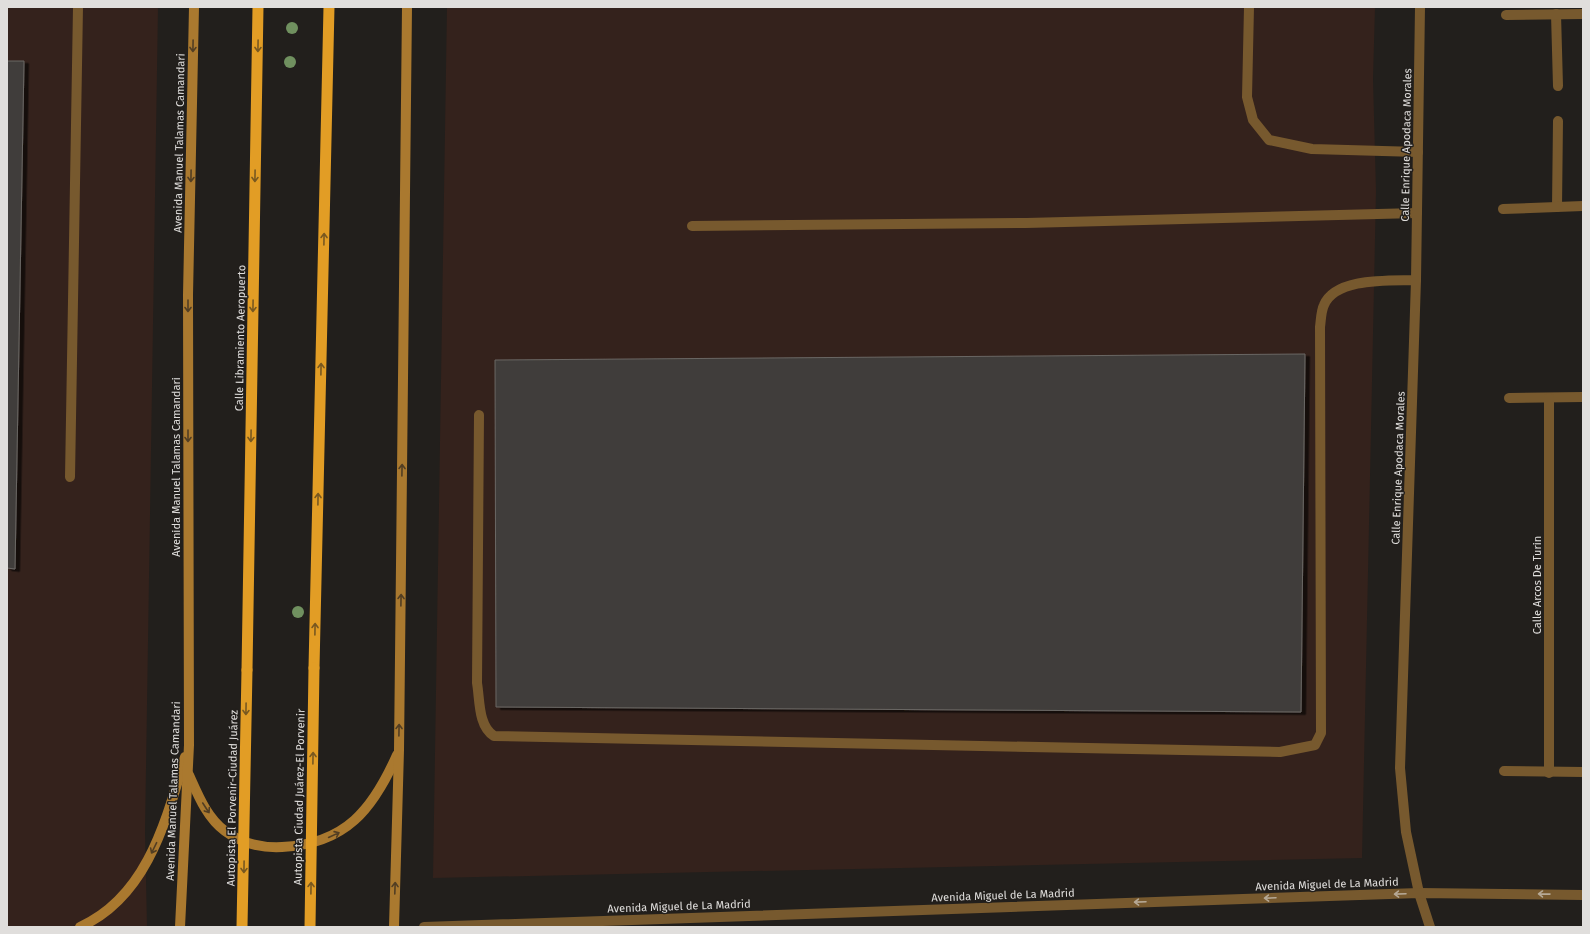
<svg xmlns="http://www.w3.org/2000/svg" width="1590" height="934" viewBox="0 0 1590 934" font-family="'Fira Sans',sans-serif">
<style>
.industrial{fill:#34221c}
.building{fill:#413e3b;stroke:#6a6764;filter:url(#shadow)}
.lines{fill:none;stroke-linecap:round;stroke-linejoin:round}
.service{stroke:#77592e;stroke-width:10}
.minor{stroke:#77592e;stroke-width:10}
.tertiary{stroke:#77592e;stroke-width:10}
.secondary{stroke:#aa792f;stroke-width:10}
.trunk{stroke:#e29d25;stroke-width:11}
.trunk-bridge{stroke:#e29d25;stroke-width:11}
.tree{fill:#70905f}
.oneway{stroke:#523e23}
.oneway2{stroke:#785820}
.oneway3{stroke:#b6a996}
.labels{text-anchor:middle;stroke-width:3;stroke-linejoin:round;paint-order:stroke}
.street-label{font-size:11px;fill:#e0dedc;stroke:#221f1c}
</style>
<defs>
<filter id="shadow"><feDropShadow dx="4.5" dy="2.5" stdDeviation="0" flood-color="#0009"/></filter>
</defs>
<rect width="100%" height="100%" fill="#221f1c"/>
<g class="industrial">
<path d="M7 7H158L145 832 147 927H7Z"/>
<path d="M447 7H1375L1373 79 1376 191 1362 858 433 878Z"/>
</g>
<g class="building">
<path d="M7 61H24L15 569 7 568Z"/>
<path d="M1305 354 1301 712 496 707 495 360Z"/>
</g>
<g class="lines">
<g class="service">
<path d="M1249 7 1247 97 1253 120 1269 140 1312 149 1418 152"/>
<path d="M692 226 1026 223 1417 213"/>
<path d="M479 415 477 683C480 700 478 726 494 736L1280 752 1315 745 1321 733 1320 327C1321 320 1321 311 1324 305 1336 277 1390 281 1416 280"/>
<path d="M70 477 78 7"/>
</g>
<g class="minor">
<path d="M1420 7 1416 280 1400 768 1406 832 1419 893 1430 927"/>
<path d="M1556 14 1558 86"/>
<path d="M1506 15 1583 14"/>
<path d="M1557 207 1558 121"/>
<path d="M1503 209 1583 206"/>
<path d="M1509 398 1583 397"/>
<path d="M1504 771 1583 772"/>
<path d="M1549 773V398"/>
</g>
<path class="tertiary" d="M424 927 1419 893 1583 895"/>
<g class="secondary">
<path d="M189 775C198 795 207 818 225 831 241 843 262 848 282 847 346 844 373 809 397 755"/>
<path d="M80 927C147 897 166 821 185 757"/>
<path d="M180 927 189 745 188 295 194 7"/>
<path d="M394 927 399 750 407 7"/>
</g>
<g class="trunk">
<path d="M314 668 329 7"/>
<path d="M247 670 258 7"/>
</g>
<g class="trunk-bridge">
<path d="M242 927 247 670"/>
<path d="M310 927 314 668"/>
</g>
</g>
<g class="tree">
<circle cx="292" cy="28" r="6"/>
<circle cx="290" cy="62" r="6"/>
<circle cx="298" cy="612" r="6"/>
</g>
<defs><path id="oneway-shaft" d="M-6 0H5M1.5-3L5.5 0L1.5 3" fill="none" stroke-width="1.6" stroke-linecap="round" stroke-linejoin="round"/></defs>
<g class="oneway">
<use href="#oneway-shaft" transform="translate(193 46) rotate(91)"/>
<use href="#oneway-shaft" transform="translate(191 176) rotate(91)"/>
<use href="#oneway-shaft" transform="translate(188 306) rotate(90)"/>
<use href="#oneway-shaft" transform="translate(188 436) rotate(90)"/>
<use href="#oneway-shaft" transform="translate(402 470) rotate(-89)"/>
<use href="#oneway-shaft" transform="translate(401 600) rotate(-89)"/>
<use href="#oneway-shaft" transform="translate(399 730) rotate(-89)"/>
<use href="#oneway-shaft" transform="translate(206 808) rotate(57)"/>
<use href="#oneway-shaft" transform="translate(334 835) rotate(-25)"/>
<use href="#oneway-shaft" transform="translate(154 848) rotate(116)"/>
<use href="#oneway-shaft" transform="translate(395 888) rotate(-88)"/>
</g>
<g class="oneway2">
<use href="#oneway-shaft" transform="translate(258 46) rotate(91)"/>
<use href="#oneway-shaft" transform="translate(255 176) rotate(91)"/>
<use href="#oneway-shaft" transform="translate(324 239) rotate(-89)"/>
<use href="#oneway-shaft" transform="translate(253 306) rotate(91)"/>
<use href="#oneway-shaft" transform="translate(321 369) rotate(-89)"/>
<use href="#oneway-shaft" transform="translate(251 436) rotate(91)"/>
<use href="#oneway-shaft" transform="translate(318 499) rotate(-89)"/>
<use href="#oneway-shaft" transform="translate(315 629) rotate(-89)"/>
<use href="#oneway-shaft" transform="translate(246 709) rotate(91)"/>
<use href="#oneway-shaft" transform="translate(313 758) rotate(-89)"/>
<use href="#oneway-shaft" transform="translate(244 867) rotate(91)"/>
<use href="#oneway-shaft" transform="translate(311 888) rotate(-89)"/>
</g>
<g class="oneway3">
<use href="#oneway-shaft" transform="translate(1400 894) rotate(178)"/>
<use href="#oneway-shaft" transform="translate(1544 894) rotate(-179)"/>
<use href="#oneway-shaft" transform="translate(1270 898) rotate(178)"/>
<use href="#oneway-shaft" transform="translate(1140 902) rotate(178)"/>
</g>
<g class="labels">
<g class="street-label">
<text transform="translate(179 143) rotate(-89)" y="4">Avenida Manuel Talamas Camandari</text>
<text transform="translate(1406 145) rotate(-89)" y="4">Calle Enrique Apodaca Morales</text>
<text transform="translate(240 338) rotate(-89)" y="4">Calle Libramiento Aeropuerto</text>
<text transform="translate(176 467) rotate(-90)" y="4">Avenida Manuel Talamas Camandari</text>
<text transform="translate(1398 468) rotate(-88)" y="4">Calle Enrique Apodaca Morales</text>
<text transform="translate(1537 585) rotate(-90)" y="4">Calle Arcos De Turin</text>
<text transform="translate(173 791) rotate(-88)" y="4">Avenida Manuel Talamas Camandari</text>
<text transform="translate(299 797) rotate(-89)" y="4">Autopista Ciudad Juárez-El Porvenir</text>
<text transform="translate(232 798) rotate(-89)" y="4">Autopista El Porvenir-Ciudad Juárez</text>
<text transform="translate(1327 884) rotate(-2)" y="4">Avenida Miguel de La Madrid</text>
<text transform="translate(1003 895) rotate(-2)" y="4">Avenida Miguel de La Madrid</text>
<text transform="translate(679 906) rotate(-2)" y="4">Avenida Miguel de La Madrid</text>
</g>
</g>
<rect width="1590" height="934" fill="none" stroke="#e0dedc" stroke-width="16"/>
</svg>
